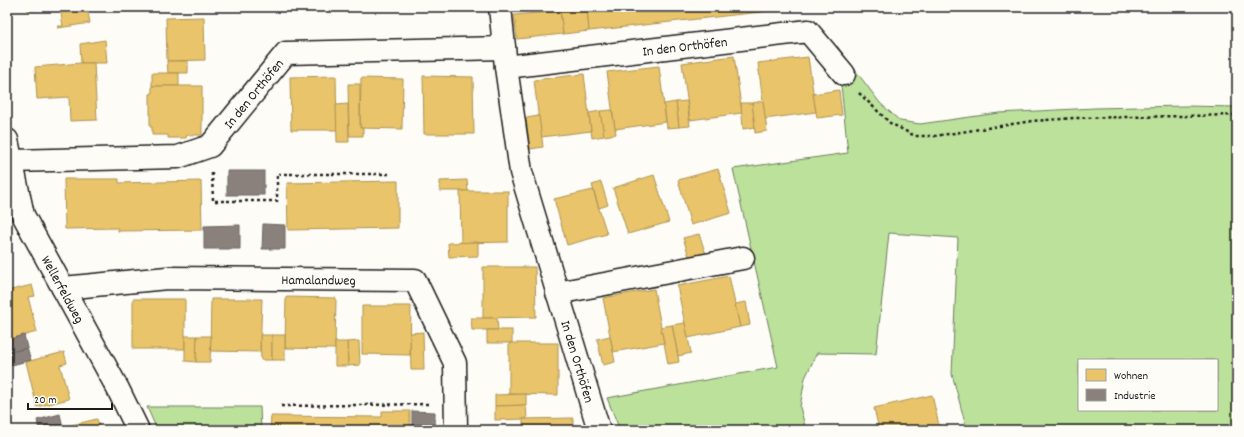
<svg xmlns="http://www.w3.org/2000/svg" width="1244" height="437" viewBox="0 0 1244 437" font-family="Dekko,sans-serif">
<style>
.green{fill:#bce19b;stroke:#6c7e5c;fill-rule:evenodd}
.homes{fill:#e9c46a;stroke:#ac9253}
.industry{fill:#8a817c;stroke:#69635f}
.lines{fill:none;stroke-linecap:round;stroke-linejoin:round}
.minor-casing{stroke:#1c1c1c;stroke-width:25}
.path{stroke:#1c1c1c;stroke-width:2.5;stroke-dasharray:3 3;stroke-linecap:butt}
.minor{stroke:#fdfcf7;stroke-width:22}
.labels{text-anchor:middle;stroke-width:4;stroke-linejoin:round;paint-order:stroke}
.street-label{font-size:14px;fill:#1c1c1c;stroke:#fdfcf7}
</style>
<rect width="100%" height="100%" fill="#fdfcf7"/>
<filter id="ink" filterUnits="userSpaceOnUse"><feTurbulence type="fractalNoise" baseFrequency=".025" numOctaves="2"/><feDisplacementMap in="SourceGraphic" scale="8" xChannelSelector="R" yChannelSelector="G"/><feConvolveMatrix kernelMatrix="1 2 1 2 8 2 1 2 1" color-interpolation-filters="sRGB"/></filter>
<g filter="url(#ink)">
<g class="green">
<path d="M837 46 880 103 900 121 920 124 999 113 1095 108 1185 106 1237 107V430H967L952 374 958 238 889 233 876 354 817 353 805 378 800 407 806 430H620L607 398 778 367 733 169 848 153ZM1079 360H1217V410H1079Z"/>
<path d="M147 407H260L261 430H157Z"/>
</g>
<g class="homes">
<path d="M27 7H54L28 11Z"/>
<path d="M60 7H87L90 23 58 28V26H63Z"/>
<path d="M579 7H587L589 31 563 34 560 9Z"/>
<path d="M587 7H806L589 31Z"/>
<path d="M560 11 563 34 517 39 514 15Z"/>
<path d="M204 17 205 60 167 61 166 18Z"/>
<path d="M105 40 107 63H81L80 44Z"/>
<path d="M734 56 742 113 690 120 682 63Z"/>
<path d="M808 57 816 112 765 119 758 63Z"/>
<path d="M167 61H188V73H168Z"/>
<path d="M81 63H94L97 120 70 121 69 97 37 99 35 67Z"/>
<path d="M659 66 666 122 615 129 607 72Z"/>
<rect x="152" y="73" width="27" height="13"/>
<path d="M584 74 591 131 541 137 534 80Z"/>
<path d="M336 76 337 130H291L290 77Z"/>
<path d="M423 76 473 77 474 134H424Z"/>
<path d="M361 78 403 79 402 129 360 128Z"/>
<path d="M348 84H360V128H363V136H349Z"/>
<path d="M152 86H202V135H187L186 138H168V135H152V127H150V94H152Z"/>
<path d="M839 90 842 115 817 118 813 94Z"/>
<path d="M687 101 690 126 679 127 676 102Z"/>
<path d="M763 101 767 131 755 133 752 103Z"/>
<path d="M676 102 679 127 667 128 664 104Z"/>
<path d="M741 103H752L755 127 743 129Z"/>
<path d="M348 104 349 142H337L336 105Z"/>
<path d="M612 110 616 134 604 136 600 111Z"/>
<path d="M600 111 604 136 592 138 589 113Z"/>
<path d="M539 116 543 147 530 149 526 118Z"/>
<path d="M718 169 731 213 691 225 678 180Z"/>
<path d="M654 175 669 222 628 234 613 188Z"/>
<path d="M64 179H119V183L201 181 202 230 118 231V228L65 229Z"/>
<path d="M467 180 468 191H440V181Z"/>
<path d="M398 181V228L288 230 287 183Z"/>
<path d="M601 182 608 205 599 208 592 185Z"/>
<path d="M593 190 607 234 567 245 554 199Z"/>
<path d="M460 191H508V242L461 243Z"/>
<path d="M699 234 707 257 691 262 683 238Z"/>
<path d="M478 242V256L449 257 448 243Z"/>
<path d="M483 267H535L536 317 483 318Z"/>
<path d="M729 276 740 327 688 338 677 286Z"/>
<path d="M32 285 35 296 28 297 37 332 7 340V291Z"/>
<path d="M654 289 664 343 613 352 603 298Z"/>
<path d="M286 297 336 298 335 349 285 348Z"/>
<rect x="133" y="299" width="52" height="50"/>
<path d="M211 299H262L260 352 210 351Z"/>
<path d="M746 302 750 325 740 327 735 304Z"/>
<path d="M362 306H411L410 355 362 354Z"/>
<path d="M471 318H497L498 330H472Z"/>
<path d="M685 323 691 353 678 356 672 325Z"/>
<path d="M672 325 679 362 668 364 661 327Z"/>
<rect x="487" y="330" width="25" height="13"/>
<path d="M423 332 424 370H411L410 333Z"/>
<path d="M260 335H272V360H261Z"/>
<rect x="272" y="335" width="13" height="25"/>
<path d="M185 336H197L196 362 185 361Z"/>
<path d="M197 336H211L210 362H196Z"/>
<path d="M610 336 615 362 603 365 597 339Z"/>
<path d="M359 341 360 365 348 366 347 342Z"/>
<path d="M335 342H347L348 366H335Z"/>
<path d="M509 343H558V395L509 394Z"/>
<path d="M64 352 67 363 60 365 69 399 37 407 26 362Z"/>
<path d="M526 394V405L495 406V395Z"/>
<path d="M932 395 940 430H879L874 408Z"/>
<path d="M526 405 527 419 495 420V406Z"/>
<path d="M382 411H410V430H270L271 416 382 417Z"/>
<path d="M573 418V430H523V419Z"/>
<path d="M97 419 100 430H59L58 429 63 427Z"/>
</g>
<g class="industry">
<rect x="227" y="171" width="37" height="24"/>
<path d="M263 224 285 225V249H262Z"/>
<path d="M240 225V249H204V226Z"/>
<path d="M24 335 27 348 7 353V340Z"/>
<path d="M27 348 31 360 8 366 7 353Z"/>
<path d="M412 411 435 412V430H412Z"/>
<path d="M60 414 63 427 53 430H39L37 420Z"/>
</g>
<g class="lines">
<g class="minor-casing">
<g id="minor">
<path id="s1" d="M500 7 506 67 521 172 599 430"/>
<path id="s2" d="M506 67 808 31 844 74"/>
<path id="s3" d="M7 140 23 215 118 389 138 430"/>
<path id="s4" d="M11 161 178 157 210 146 286 53 504 48"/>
<path id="s5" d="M63 288 167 278 415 280 455 363 456 430"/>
<path d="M557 293 743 258"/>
</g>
</g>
<g class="path">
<path d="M859 93 890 123 915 136H935L1032 121 1075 118 1237 115"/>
<path d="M212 173 213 201H277V174H389"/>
<path d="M281 406 431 404"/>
</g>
<use href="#minor" class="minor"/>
</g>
</g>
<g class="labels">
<g class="street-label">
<text dy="5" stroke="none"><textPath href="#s2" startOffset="180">In den Orthöfen</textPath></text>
<text dy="5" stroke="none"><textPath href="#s4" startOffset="269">In den Orthöfen</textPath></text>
<text dy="5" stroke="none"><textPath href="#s5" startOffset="256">Hamalandweg</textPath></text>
<text dy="5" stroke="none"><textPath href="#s3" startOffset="161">Wellerfeldweg</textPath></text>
<text dy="5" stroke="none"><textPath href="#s1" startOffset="364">In den Orthöfen</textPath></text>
</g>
</g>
<rect width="1244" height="437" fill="none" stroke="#fdfcf7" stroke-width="24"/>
<rect x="12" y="12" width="1220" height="413" fill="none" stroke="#1c1c1c" stroke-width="1.5" filter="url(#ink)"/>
<rect x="1078" y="359" width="140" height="52" fill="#fdfcf7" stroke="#a3a29f"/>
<rect x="1086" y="369" width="20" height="12" fill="#e9c46a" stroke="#a3a29f"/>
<text x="1114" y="379" font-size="12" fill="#1c1c1c">Wohnen</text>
<rect x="1086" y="389" width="20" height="12" fill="#8a817c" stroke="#a3a29f"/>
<text x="1114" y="399" font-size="12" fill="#1c1c1c">Industrie</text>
<path d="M28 403v6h84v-6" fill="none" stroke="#1c1c1c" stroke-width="2"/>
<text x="34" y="403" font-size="12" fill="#1c1c1c" stroke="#fdfcf7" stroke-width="3" paint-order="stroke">20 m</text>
</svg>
